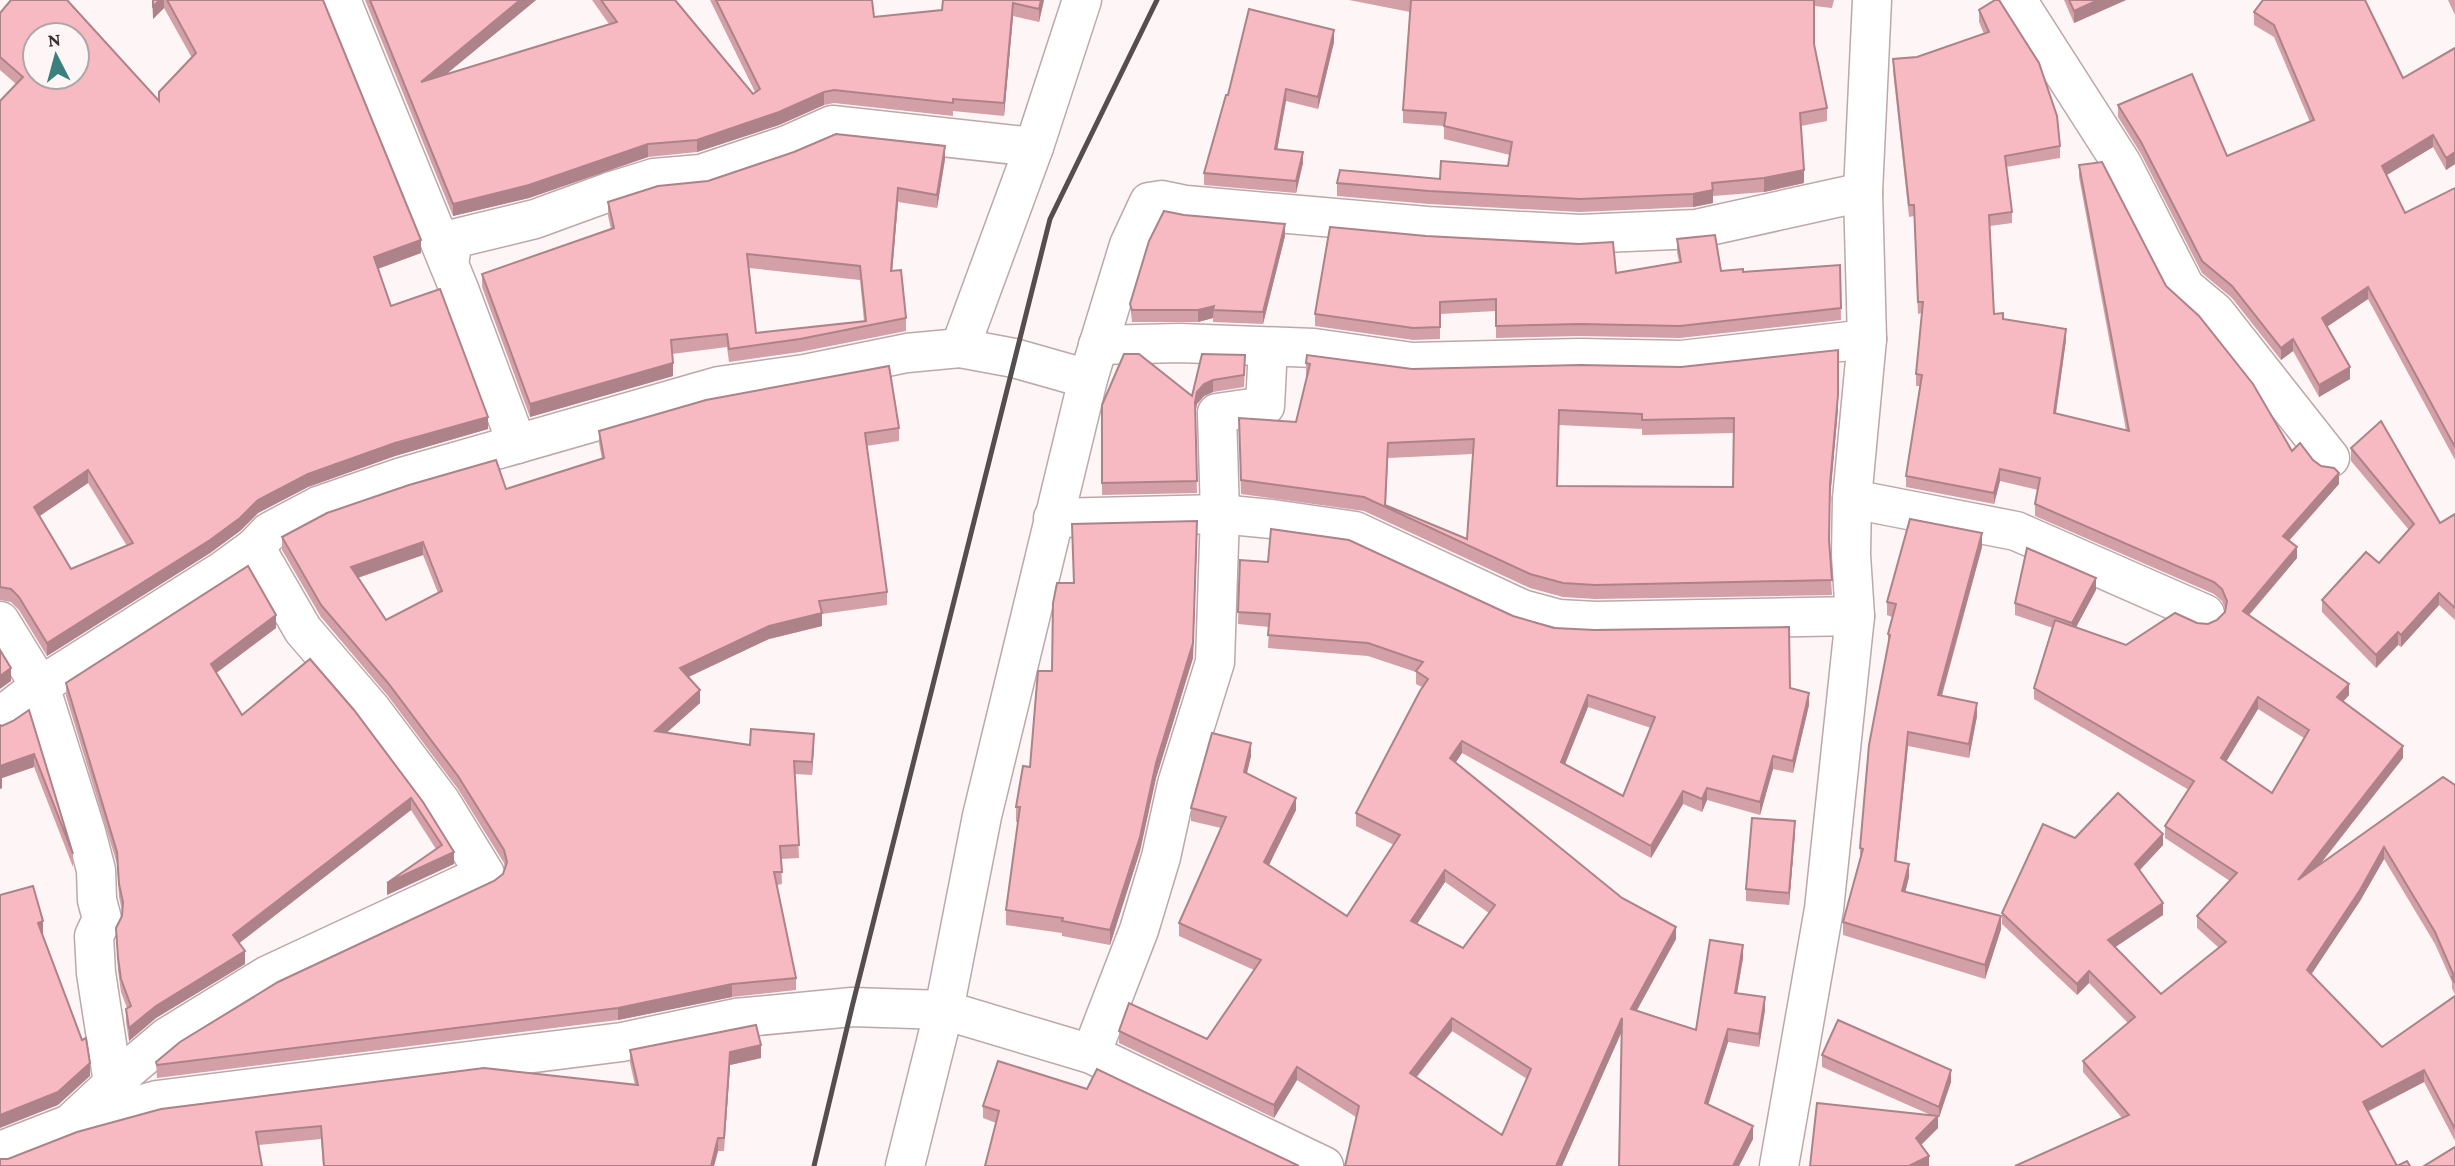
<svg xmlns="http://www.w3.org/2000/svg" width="2455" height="1166" viewBox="0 0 2455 1166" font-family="'Crimson Pro',serif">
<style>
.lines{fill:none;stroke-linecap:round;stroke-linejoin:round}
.minor-casing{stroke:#bca8aa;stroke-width:41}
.minor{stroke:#fff;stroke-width:38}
.rail{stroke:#554d4e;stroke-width:5}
.wall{fill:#d4a0a7;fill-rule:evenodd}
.shaded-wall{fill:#ad8288}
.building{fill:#f7bac2;stroke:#ad8288;stroke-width:2;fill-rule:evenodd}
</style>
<rect width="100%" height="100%" fill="#fef5f6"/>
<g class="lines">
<g class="minor-casing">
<g id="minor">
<path d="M341 0 459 289 517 444"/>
<path d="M2017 0 2122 164 2185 287 2215 312 2330 458"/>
<path d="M449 264 453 239 535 219 609 192 654 178 701 174 787 145 832 125 1034 147"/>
<path d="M1098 345 1180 343 1314 348 1412 362 1581 358 1681 360 1867 339"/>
<path d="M960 348 1034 147 1082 0"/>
<path d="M1852 499 2016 531 2205 614"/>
<path d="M1053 518 1220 514 1272 519 1355 531 1522 609 1559 619 1595 621 1855 616"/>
<path d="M0 621 40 686 86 832 96 870 97 900 102 919 94 936 96 973 113 1083"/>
<path d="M0 717 40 686 222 571 255 547 269 532 318 506 402 477 719 386 804 374 907 353 960 348 1014 358 1088 379"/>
<path d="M1091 1054 1139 930 1161 857 1177 784 1215 662 1220 514 1217 413 1265 406 1268 347"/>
<path d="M73 1121 130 1068 167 1037 268 975 485 874 441 802 371 709 303 630 255 547"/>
<path d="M0 1151 70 1124 157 1100 622 1042 736 1018 852 1007 944 1010 1091 1054 1324 1166"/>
<path d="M905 1166 944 1010 982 816 1088 379 1129 245 1149 202 1162 200 1186 205 1427 226 1580 234 1696 229 1863 192"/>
<path d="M1779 1166 1824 909 1855 616 1851 555 1852 499 1867 339 1863 192 1872 0"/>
</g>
</g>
<use href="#minor" class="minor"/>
<path class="rail" d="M814 1166 852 1007 1050 219 1157 0"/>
</g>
<g class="wall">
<path d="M152 0H323L421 253 378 269 391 306 488 429 395 456 308 487 258 513 240 531 210 553 47 656 19 610 11 602 0 600V101L16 84 0 70V13L159 100 192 58 164 8 153 19ZM88 483 127 546 71 569 39 516Z"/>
<path d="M365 0H536L446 74 609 24 592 0H675L753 94 755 92 710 0H872L874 17 1044 0 1039 22 1013 16 1004 116 953 111V116L834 103 824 105 779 125 697 152 648 157 529 198 453 216Z"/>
<path d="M1349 0H1834L1832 8 1814 6V44L1827 108V121L1801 126 1804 183 1764 192 1713 196V203L1693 207 1580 212 1429 204 1337 196V183L1440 179 1508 166 1510 155 1444 139V126L1403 123V110L1410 12Z"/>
<path d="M2064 0H2126L2074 23Z"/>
<path d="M2448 0H2455V15Z"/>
<path d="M1979 10 2060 146V158L2006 167 2012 212V223L1990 226 1994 314 2003 319 2066 340 2056 414 2126 430 2079 177V165L2166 286 2292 451 2313 460 2339 484 2289 541 2297 558 2249 615 2349 695 2343 702 2403 758 2319 866 2455 785V995L2452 988V982L2435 944 2384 859 2360 901 2311 974 2382 1047 2455 996V1141L2424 1082 2368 1111 2397 1166H2410H2015L2122 1118 2083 1072V1061L2128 1023 2089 983 2077 995 2002 924V913L2075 838 2163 845 2140 870 2163 915 2115 947 2161 994 2219 948 2197 928V916L2230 881 2165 838V826L2189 790 2034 699V688L2053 628 2015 615V603L2096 590 2076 627 2126 645 2197 623 2208 624 2217 620 2225 612V609L2222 601 2214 594 2035 516V504L2038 490 2000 481 1994 504 1906 487V476L1920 386H1916V374L1922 313 1918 314 1914 216 1909 217 1893 71V59L1917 57 1984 34 1979 22ZM2258 709 2304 738 2272 793 2226 762Z"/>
<path d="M2254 12 2403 78 2455 48V164L2446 170 2433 147 2386 175 2405 213 2455 188V460L2368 299 2327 327 2350 379 2319 397 2293 351 2281 360 2232 298 2202 273 2141 154 2118 117V105L2227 156 2310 122 2274 37 2254 25Z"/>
<path d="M1334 42 1318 109 1286 101 1277 150 1303 163 1296 193 1204 185V173L1228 95Z"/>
<path d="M945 159 937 208 898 202 892 271 906 318V331L800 352 729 362 727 347 672 354 673 376 530 417 482 287V274L611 229 608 216V202ZM749 268 860 280 864 321 756 333Z"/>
<path d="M1285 236 1263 324 1213 322V318L1198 322H1132L1130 304Z"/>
<path d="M1677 239 1721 271 1743 272 1840 265 1841 320 1680 338 1580 336 1496 338V311L1440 314V339L1413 340 1315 326V314L1616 273 1679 262 1677 252Z"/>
<path d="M1202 354 1245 367 1244 387 1213 392 1204 396 1197 404 1195 412 1197 493 1102 495V405L1192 396Z"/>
<path d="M1306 363 1412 369 1838 409 1830 499 1829 543 1832 595 1595 599 1563 597 1530 588 1364 511 1241 494 1239 418 1296 422 1307 377H1306ZM1559 425 1642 429V435L1734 433 1733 487 1557 486ZM1473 454 1467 539 1386 505 1388 458Z"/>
<path d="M899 428V441L866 446 887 592V605L822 614V626L769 639 688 677 700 703 667 732 750 745 814 746 812 775 795 774 799 858 781 859 782 884 777 885 796 978V990L732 997 618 1020 157 1078 156 1062 494 881 503 874 505 868 504 863 458 789 388 696 321 617 282 550V537L506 489 602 459 599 443V431ZM423 555 438 593 386 620 358 578Z"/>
<path d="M2351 448 2440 523 2455 514V620L2439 605 2401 647 2398 645 2376 668 2322 612V600L2379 563 2409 530 2351 461Z"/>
<path d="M1072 524 1197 536 1193 658 1156 778 1140 851 1110 945 1062 936V933L1006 925V910L1018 822H1016V807L1030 767 1074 583Z"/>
<path d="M1982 547 1942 696 1977 716 1969 758 1908 746 1896 861 1909 877 1905 892 2001 929 1985 979 1843 935V922L1860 858V848L1888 647V634L1892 617 1887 615V602Z"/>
<path d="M1240 560 1513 616 1790 688 1809 705 1793 773 1773 769 1760 815 1707 800 1702 812 1683 804 1651 858 1462 753 1455 763 1622 898 1676 939 1637 1010 1696 1030 1743 958 1737 993 1765 1010 1759 1047 1728 1042 1708 1105 1753 1139 1739 1166 1622 1031 1562 1166H1345L1356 1117 1297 1080 1274 1118 1119 1043V1031L1207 1039 1254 970 1179 936V923L1221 828 1191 821V808L1251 756 1247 773 1296 810 1269 865 1347 916 1394 845 1356 826V813L1422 687 1416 684V672L1368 656 1268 648 1269 627 1238 624ZM1588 707 1651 728 1623 796 1565 764ZM1445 882 1489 913 1463 948 1417 924ZM1452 1031 1527 1079 1502 1135 1417 1077Z"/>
<path d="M276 628 216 673 242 715 423 802 454 864 387 895 436 849 411 810 239 943 245 964 156 1018 129 1041 126 1022V1009L127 1008 121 992 118 971 116 928 122 916V911L119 897 117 864 66 696V683Z"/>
<path d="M29 710 73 854V867L34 767 2 778V788L0 789V725L2 726 13 721Z"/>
<path d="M1795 833 1789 905 1746 901V889Z"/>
<path d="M630 1050 761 1058 730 1065 724 1151H718L714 1166H323L321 1139 259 1145 0 1159 635 1085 630 1063Z"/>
<path d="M1822 1055 1951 1082 1938 1118V1128L1921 1145 1929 1166H1810L1933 1116 1822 1067Z"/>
<path d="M983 1106 1299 1166 996 1123 983 1118Z"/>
</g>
<g class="shaded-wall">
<path d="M160 0H164V8L153 19V6Z"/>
<path d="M520 0H536L421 95V82Z"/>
<path d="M1041 0H1044L1039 22V9Z"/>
<path d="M2098 0H2126L2074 23V11Z"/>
<path d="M1013 3V16L1004 116V103Z"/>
<path d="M1334 30V42L1318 109V97Z"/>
<path d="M1286 89V101L1275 161V149Z"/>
<path d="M824 92V105L779 125 697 152V140Z"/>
<path d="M2433 135V147L2382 178V166Z"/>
<path d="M648 144V157L529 198 453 216V204Z"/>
<path d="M945 146V159L937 208V195Z"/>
<path d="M1303 152V163L1296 193V181Z"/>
<path d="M2455 152V164L2446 170V158Z"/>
<path d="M1804 170V183L1764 192V178Z"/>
<path d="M898 188V202L891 285V271Z"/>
<path d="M1713 190V203L1693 207V194Z"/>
<path d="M1285 224V236L1263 324V312Z"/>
<path d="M421 240V253L374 270V257Z"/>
<path d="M2368 287V299L2322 330V318Z"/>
<path d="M1214 306 1213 318 1198 322V310Z"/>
<path d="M2066 329V340L2054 425V413Z"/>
<path d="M2293 339V351L2281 360V348Z"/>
<path d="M673 363V376L530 417V404Z"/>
<path d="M2350 367V379L2319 397V385Z"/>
<path d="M1213 380V392L1204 396 1197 404 1195 414V402L1197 392 1204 384Z"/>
<path d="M1838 395V409L1830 499V484Z"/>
<path d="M488 417V429L395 456 308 487 258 513 240 531 210 553 47 656V643L258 500 308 474 395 443Z"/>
<path d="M2000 469V481L1994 504V493Z"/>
<path d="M88 470V483L34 520V507Z"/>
<path d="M2339 473V484L2283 547V536Z"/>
<path d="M1982 533V547L1938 708V695Z"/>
<path d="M1197 536 1193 658 1156 778 1140 851 1110 945V930Z"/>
<path d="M423 542V555L351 580V567Z"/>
<path d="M2297 547V558L2243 622V611Z"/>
<path d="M2096 578V590L2072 635V623Z"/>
<path d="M2439 593V605L2401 647V635Z"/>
<path d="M822 613V626L769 639 680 681V668L769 626Z"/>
<path d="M276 615V628L211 677V664Z"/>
<path d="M2398 632V645L2376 668V655Z"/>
<path d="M11 668V681L0 689V676Z"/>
<path d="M2349 684V695L2337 708V697Z"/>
<path d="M700 690V703L655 743V731Z"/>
<path d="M1809 693V705L1793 773V761Z"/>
<path d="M1588 695V707L1561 774V762Z"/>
<path d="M2258 697V709L2221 770V758Z"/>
<path d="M1977 703V716L1969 758V744Z"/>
<path d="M1908 732V746L1895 874V861Z"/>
<path d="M814 734V746L812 775V762Z"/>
<path d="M1462 741V753L1450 771V758Z"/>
<path d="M1251 743V756L1244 785V772Z"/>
<path d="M2403 746V758L2298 892V880Z"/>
<path d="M34 754V767L2 778V788L0 789V766Z"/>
<path d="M1773 756V769L1760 815V802Z"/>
<path d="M1707 788V800L1702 812V799Z"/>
<path d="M1683 791V804L1651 858V846Z"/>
<path d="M411 798V810L233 948V935Z"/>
<path d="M1296 798V810L1264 875V862Z"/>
<path d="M1795 821V833L1789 905V893Z"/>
<path d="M2163 834V845L2135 875V864Z"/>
<path d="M2384 847V859L2360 901 2307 981V970Z"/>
<path d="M454 852V864L387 895V883Z"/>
<path d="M1909 864V877L1902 905V891Z"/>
<path d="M1445 870V882L1411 933V921Z"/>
<path d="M2163 903V915L2108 952V940Z"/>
<path d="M2001 916V929L1985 979V965Z"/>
<path d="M43 921V934L38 936V923Z"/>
<path d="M1676 927V939L1631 1021V1009Z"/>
<path d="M1743 945V958L1735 1005V993Z"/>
<path d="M245 951V964L156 1018 129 1041V1028L156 1006Z"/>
<path d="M2089 971V983L2077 995V984Z"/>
<path d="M732 984V997L618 1020V1008Z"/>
<path d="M1765 997V1010L1759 1047V1034Z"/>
<path d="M1452 1018V1031L1410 1085V1073Z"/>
<path d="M1622 1018V1031L1562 1166H1556Z"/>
<path d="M1728 1029V1042L1705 1115V1103Z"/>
<path d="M761 1045V1058L730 1065 724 1151 730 1052Z"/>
<path d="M90 1063V1076L58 1105 0 1128V1115Z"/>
<path d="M1297 1067V1080L1274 1118V1105Z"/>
<path d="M1951 1070V1082L1939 1118V1107Z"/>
<path d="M2424 1070V1082L2363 1114V1102Z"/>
<path d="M1938 1116V1128L1916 1150V1138Z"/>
<path d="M1753 1126V1139L1739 1166H1733Z"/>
<path d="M718 1138V1151L714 1166H711Z"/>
<path d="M1929 1156V1166H1909Z"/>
</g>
<g class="building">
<path d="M11 0H67L159 101V92L196 53 167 0H323L421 240 374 257 391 306 440 289 488 417 395 443 308 474 258 500 240 518 210 540 47 643 19 597 11 589 0 587V101L23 77 0 57V13ZM35 35H77V77H35ZM88 470 133 543 71 569 34 507Z"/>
<path d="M153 0H160L153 6Z"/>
<path d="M370 0H520L421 82 617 22 601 0H675L753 94 760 89 716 0H872L874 17 942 10 943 0H1041L1039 9 1013 3 1004 103 953 99V103L834 90 824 92 779 112 697 140 648 144 529 185 453 204Z"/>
<path d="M1411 0H1814V44L1827 108 1800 113 1804 170 1764 178 1712 183 1713 190 1693 194 1580 199 1429 191 1337 183 1340 170 1440 179 1441 161 1508 166 1512 142 1444 126 1446 113 1403 110Z"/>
<path d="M1995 0H1999L2039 63 2057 116 2060 146 2005 156 2012 212 1989 215 1994 314 2003 313V319L2066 329 2054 413 2129 431 2079 165 2102 162 2166 286 2199 316 2253 384 2292 451 2300 443 2313 460 2321 466 2334 468 2339 473 2283 536 2297 547 2243 611 2349 684 2337 697 2403 746 2298 880 2443 777 2455 785V983L2452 977 2454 976 2435 932 2384 847 2360 890 2307 970 2382 1047 2455 996V1129L2424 1070 2363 1102 2397 1166 2407 1161 2410 1166H2015L2129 1115 2083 1061 2135 1017 2089 971 2077 984 2002 913 2043 824 2075 838 2118 793 2163 834 2135 864 2163 903 2108 940 2161 994 2226 942 2197 916 2237 873 2165 826 2194 781 2034 688 2055 620 2126 645 2175 613 2197 623 2208 624 2217 620 2225 612 2227 601 2222 589 2214 582 2035 504 2040 478 2000 469 1994 493 1906 476 1922 375 1916 374 1923 302H1918L1914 205H1909L1893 59 1917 57 1989 32 1979 10ZM2258 697 2309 730 2272 793 2221 758Z"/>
<path d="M2069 0H2098L2074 11Z"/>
<path d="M2263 0H2365L2403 78 2455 48V152L2446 158 2433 135 2382 166 2405 213 2455 188V447L2368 287 2322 318 2350 367 2319 385 2293 339 2281 348 2232 286 2202 261 2141 142 2118 105 2192 74 2227 156 2314 120 2274 25 2254 12Z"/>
<path d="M1249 9 1334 30 1318 97 1286 89 1275 149 1303 152 1296 181 1204 173 1226 95H1228Z"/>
<path d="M836 134 945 146 937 195 898 188 891 271 901 270 906 318 800 339 729 349 727 334 671 340 673 363 530 404 482 274 614 228 608 202 658 186 708 181 794 152ZM747 254 860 266 866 321 756 333Z"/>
<path d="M1164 211 1184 215 1285 224 1263 312 1213 310 1214 306 1198 310H1132L1130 304 1149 241Z"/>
<path d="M1330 227 1426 236 1579 244 1613 242 1616 273 1681 262 1677 239 1715 235 1721 271 1743 269V272L1840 265 1841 308 1680 326 1580 324 1496 326V299L1440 302V327L1413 328 1315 314Z"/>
<path d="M1838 350V395L1830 484 1829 540 1832 580 1595 585 1563 583 1530 574 1364 497 1241 480 1239 418 1296 422 1310 364 1306 363 1307 355 1412 369 1581 365 1681 367ZM1559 410 1642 414V420L1734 418 1733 487 1557 486ZM1474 439 1467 539 1385 505 1388 443Z"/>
<path d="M1124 354H1139L1192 396 1202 354 1245 355 1244 375 1213 380 1204 384 1197 392 1195 402 1197 481 1102 483V405Z"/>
<path d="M889 366 899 428 865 433 887 592 819 601 822 613 769 626 680 668 700 690 655 731 750 745 751 729 814 734 812 762 794 761 799 845 780 846 782 872H774L796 978 732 984 618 1008 157 1065 156 1062 180 1042 278 982 494 881 503 874 507 862 504 850 458 776 388 683 321 605 282 537 327 513 409 485 496 460 506 489 604 458 599 431 706 400ZM423 542 442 591 386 620 351 567Z"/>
<path d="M2381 421 2440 523 2455 514V608L2439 593 2401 635 2398 632 2376 655 2322 600 2366 552 2379 563 2414 524 2351 448Z"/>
<path d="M1910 519 1982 533 1938 695 1977 703 1969 744 1908 732 1895 861 1909 864 1902 891 2001 916 1985 965 1843 922 1863 849 1860 848 1869 745 1890 635 1888 634 1896 604 1887 602Z"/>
<path d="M1197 521 1193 643 1156 763 1140 837 1110 930 1062 921 1063 918 1006 910 1020 807H1016L1023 766 1030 767 1038 671H1052L1053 603 1057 583H1074L1072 524Z"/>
<path d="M1271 529 1349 540 1513 616 1554 628 1595 630 1789 627 1790 688 1809 693 1793 761 1773 756 1760 802 1707 788 1702 799 1683 791 1651 846 1462 741 1450 758 1622 898 1676 927 1631 1009 1696 1030 1710 940 1743 945 1735 993 1765 997 1759 1034 1728 1029 1705 1103 1753 1126 1733 1166H1619L1622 1018 1556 1166H1345L1359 1106 1297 1067 1274 1105 1119 1031 1129 1003 1207 1039 1261 960 1179 923 1226 817 1191 808 1212 733 1251 743 1244 772 1296 798 1264 862 1347 916 1400 835 1356 813 1420 691 1428 679 1416 671 1423 662 1368 643 1268 635 1270 614 1238 612 1240 560 1268 562ZM1588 695 1655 717 1623 796 1561 762ZM1445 870 1495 905 1463 948 1411 921ZM1452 1018 1531 1069 1502 1135 1410 1073Z"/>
<path d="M2027 548 2096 578 2072 623 2015 603Z"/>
<path d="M248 566 276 615 211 664 242 715 310 659 354 710 423 802 454 852 387 883 442 845 411 798 233 935 245 951 156 1006 129 1028 126 1009 131 1006 121 979 118 958 116 928 122 916 123 902 119 884 117 852 66 683Z"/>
<path d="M0 650 11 668 0 676Z"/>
<path d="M29 710 73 854 34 754 0 766V725L2 726 13 721Z"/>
<path d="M1752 818 1795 821 1789 893 1746 889Z"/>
<path d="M33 886 43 921 38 923 82 1040 86 1038 90 1063 58 1092 0 1115V895Z"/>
<path d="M1838 1020 1951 1070 1939 1107 1822 1055Z"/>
<path d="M756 1025 761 1045 730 1052 724 1138H718L711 1166H324L321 1126 256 1132 262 1166H0V1159H8L77 1132 161 1109 484 1068 638 1085 630 1050Z"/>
<path d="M998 1061 1087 1089 1097 1069 1299 1166H985L999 1111 983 1106Z"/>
<path d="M1817 1103 1938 1116 1916 1138 1929 1156 1909 1166H1810Z"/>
<path d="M2455 1147V1166H2424Z"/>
</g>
<g transform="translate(56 56) rotate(354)"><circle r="33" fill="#fef5f6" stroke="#afa6a7" stroke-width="2"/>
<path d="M0-5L12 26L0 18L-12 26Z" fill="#3a817d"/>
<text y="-10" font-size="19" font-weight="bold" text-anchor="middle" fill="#383031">N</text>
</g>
</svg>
